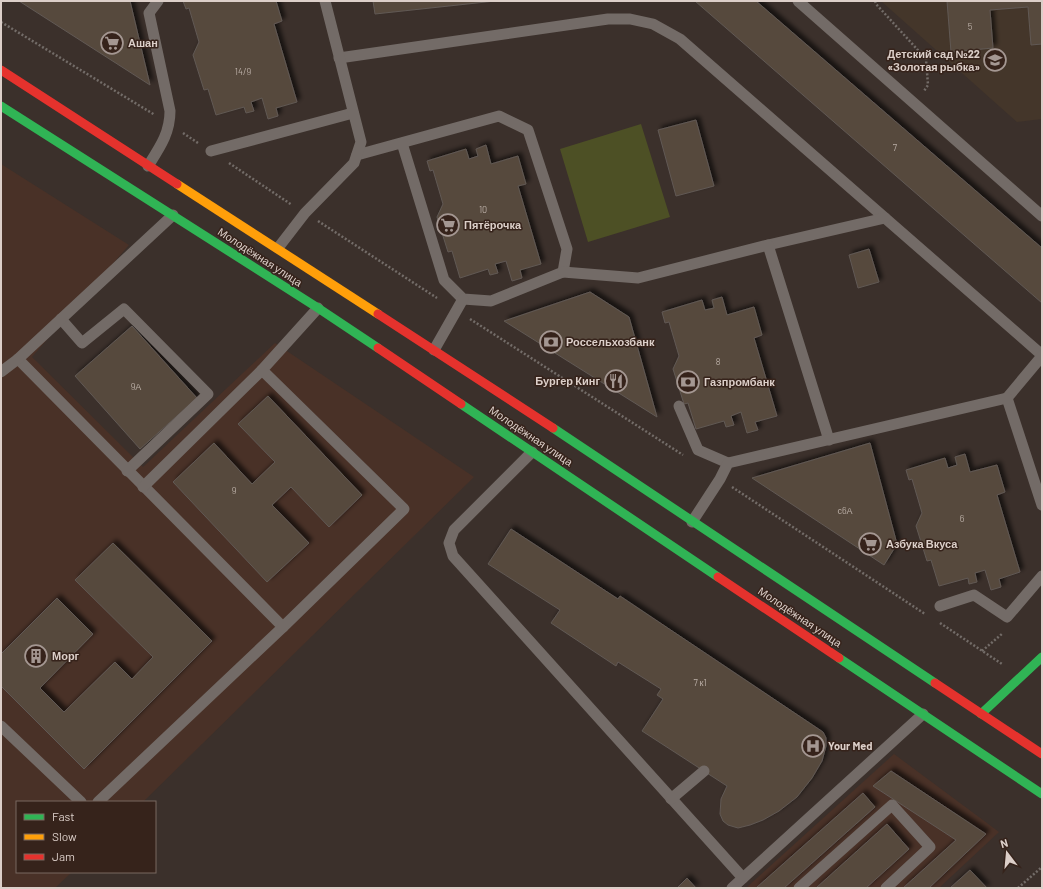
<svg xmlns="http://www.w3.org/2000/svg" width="1043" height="889" viewBox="0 0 1043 889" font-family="Barlow,sans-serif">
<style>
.built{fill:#493127}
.education{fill:#44362a}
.green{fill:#4d5025}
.building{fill:#56493e;stroke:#615954;filter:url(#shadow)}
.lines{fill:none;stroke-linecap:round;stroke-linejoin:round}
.path{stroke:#736c68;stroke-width:2.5;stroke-dasharray:2 2;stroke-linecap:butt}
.lane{stroke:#736b67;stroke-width:11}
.fast{stroke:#30b455;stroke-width:9}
.slow{stroke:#ff9f0a;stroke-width:9}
.jam{stroke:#e5322d;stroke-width:9}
.labels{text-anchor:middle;stroke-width:3;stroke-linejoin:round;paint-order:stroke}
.number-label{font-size:9px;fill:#baaea6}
.poi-label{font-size:11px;font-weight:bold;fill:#dccfc9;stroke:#36231b;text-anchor:start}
.street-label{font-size:11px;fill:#dccfc9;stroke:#36231b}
</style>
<defs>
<filter id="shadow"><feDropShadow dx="3.5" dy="-3.5" stdDeviation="2" flood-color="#0009"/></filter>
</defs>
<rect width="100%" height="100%" fill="#3b302b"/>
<g class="built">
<path d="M1 164 129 245 32 357 143 467 275 343 474 477 143 802H17V872H72L55 888H1Z"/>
<path d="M894 754 999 832 939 888H746Z"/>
</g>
<path class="education" d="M881 1H1042V119L1017 122Z"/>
<path class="green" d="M641 124 670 217 588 242 560 149Z"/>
<g class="building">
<path d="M19 1H130L150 85Z"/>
<path d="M183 1H276L282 21 274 24 297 102 276 108 278 116 268 119 262 98 251 102 254 111 246 113 244 107 216 115 208 89 204 90 193 55 199 42 189 8 186 9Z"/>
<path d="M373 1H495L375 14Z"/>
<path d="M695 1H756L1042 248V303Z"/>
<path d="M947 1H1042V44L1031 45 1028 7 990 10 993 48 951 52Z"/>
<path d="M696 120 714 186 676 196 658 130Z"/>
<path d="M486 145 491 164 518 156 526 184 518 186 541 264 520 270 522 278 512 281 506 261 495 264 498 273 490 275 488 269 460 278 452 251 448 252 437 217 443 204 433 170 430 171 427 161 466 149 469 159 478 156 476 149Z"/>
<path d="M869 249 879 282 858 288 849 255Z"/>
<path d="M590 292 629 317 657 417 504 321Z"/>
<path d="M722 297 727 315 754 307 762 335 754 338 777 416 755 422 758 430 747 433 741 412 731 416 734 425 726 427 724 421 696 429 688 403 684 404 673 369 679 356 669 322 665 323 662 312 702 300 705 310 714 308 712 300Z"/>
<path d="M132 326 197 398 140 449 75 376Z"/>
<path d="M268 396 362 495 329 527 291 487 272 505 309 543 267 582 173 482 214 443 252 484 275 462 238 424Z"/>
<path d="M870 443 897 544 884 565 752 478Z"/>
<path d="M965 454 970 472 997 465 1005 492 997 495 1020 572 999 579 1001 587 991 590 985 570 975 573 977 582 969 584 968 578 939 586 931 560 927 561 916 526 922 513 912 479 909 480 906 470 945 458 948 468 957 465 955 457Z"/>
<path d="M511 529 618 599 620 596 823 732 826 738V746L822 761 812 778 797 797 779 811 763 820 750 825 738 828 728 825 723 821 720 814 721 799 727 786 642 731 663 699 657 695 661 689 618 662 616 666 551 623 560 610 488 564Z"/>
<path d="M113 543 212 641 84 769 1 686V654L57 598 93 634 40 688 64 712 115 662 132 679 153 657 75 580Z"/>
<path d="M891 771 986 834 929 888H903L956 840 873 786Z"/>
<path d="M863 793 875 807 784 888H756Z"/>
<path d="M887 824 909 849 866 888H816Z"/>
<path d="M970 870 987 888H950Z"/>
<path d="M687 878 696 888H677Z"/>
</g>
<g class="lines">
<g class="path">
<path d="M875 1 876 4 926 59 928 85 924 91"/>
<path d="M1 22 155 115"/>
<path d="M183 133 198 143"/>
<path d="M229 163 292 205"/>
<path d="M318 221 437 298"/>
<path d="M470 319 683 455"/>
<path d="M732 487 925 614"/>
<path d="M940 623 1002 664"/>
<path d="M982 651 1003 633"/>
<path d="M1018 888 1042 867"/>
</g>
<g class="lane">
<path d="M798 1 1042 216"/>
<path d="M339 58 608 19H630L653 24 680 39 1042 355"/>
<path d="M211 151 353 113"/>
<path d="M357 155 499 116 528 130 567 249 563 272 491 301 463 299 444 280 402 143"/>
<path d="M148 166C160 147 170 133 170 111L149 13 158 1"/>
<path d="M768 245 885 218"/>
<path d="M278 248 305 213 354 163 361 142 325 1"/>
<path d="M563 272 638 278 768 245 829 440"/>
<path d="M61 319 82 343 124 309 208 394 127 471"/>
<path d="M434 350 463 299"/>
<path d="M18 359 283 627 98 802"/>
<path d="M1 372 18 359 173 215"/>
<path d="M1007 398 1042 356"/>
<path d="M679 406 698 450 728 463"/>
<path d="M532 452 454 530 449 543 453 556 743 878"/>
<path d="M143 487 262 370"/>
<path d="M692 522 720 479 728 463 1007 398 1042 505"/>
<path d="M940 606 974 595 1007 617 1042 576"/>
<path d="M283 627 404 509 262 370 318 308"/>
<path d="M1 726 81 802"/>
<path d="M671 799 704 771"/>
<path d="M732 888 923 714"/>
<path d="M799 888 892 805 930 847 886 888"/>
</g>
<g class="fast">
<path d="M1 106 318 308 378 348"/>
<path d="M461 404 718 577"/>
<path d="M553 428 935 683"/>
<path d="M839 658 1042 794"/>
<path d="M981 714 1042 657"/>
</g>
<path class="slow" d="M177 184 378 314"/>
<g class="jam">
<path d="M1 70 177 184"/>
<path d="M378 314 553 428"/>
<path d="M378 348 461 404"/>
<path d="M718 577 839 658"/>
<path d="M935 683 1042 754"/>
</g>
</g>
<defs>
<g id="supermarket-ring" transform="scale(1.15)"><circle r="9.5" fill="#36231b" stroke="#a49792" stroke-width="1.5"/><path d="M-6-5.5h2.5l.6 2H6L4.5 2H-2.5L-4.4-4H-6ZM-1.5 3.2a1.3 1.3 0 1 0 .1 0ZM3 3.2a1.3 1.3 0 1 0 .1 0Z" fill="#a49792"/></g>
<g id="school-ring" transform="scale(1.15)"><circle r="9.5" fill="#36231b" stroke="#a49792" stroke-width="1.5"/><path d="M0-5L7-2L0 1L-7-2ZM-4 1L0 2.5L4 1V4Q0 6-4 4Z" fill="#a49792"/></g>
<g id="bank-ring" transform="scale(1.15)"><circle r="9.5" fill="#36231b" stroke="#a49792" stroke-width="1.5"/><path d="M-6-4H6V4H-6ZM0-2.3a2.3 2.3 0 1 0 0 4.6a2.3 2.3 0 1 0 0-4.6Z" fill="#a49792"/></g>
<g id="restaurant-ring" transform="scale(1.15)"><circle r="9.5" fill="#36231b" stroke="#a49792" stroke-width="1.5"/><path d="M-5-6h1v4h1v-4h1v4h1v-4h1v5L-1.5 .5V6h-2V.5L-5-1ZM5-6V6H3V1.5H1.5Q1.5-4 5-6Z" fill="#a49792"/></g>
<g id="building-ring" transform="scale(1.15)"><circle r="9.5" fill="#36231b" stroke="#a49792" stroke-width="1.5"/><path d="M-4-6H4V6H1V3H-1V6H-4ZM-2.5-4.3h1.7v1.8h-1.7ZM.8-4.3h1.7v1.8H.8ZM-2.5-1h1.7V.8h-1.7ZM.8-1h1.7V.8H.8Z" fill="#a49792"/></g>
<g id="hospital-ring" transform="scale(1.15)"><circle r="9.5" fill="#36231b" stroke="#a49792" stroke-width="1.5"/><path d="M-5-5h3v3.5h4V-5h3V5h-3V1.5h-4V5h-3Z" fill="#a49792"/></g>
</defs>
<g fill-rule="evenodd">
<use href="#supermarket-ring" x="112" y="43"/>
<use href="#school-ring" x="995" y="60"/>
<use href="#supermarket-ring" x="448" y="225"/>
<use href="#bank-ring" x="551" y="342"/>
<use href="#restaurant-ring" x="616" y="381"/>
<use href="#bank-ring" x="688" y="382"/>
<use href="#supermarket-ring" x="870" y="544"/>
<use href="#building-ring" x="36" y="656"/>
<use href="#hospital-ring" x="813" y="746"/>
</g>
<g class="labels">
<g class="number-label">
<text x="970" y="30">5</text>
<text x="243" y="75">14/9</text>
<text x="895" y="151">7</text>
<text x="483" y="213">10</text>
<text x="718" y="365">8</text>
<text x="136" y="390">9А</text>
<text x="234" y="494">9</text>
<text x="845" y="514">с6А</text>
<text x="962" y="522">6</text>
<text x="700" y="686">7 к1</text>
</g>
<g class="poi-label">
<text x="128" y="47">Ашан</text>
<text x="980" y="58" text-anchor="end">Детский сад №22<tspan x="980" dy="13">«Золотая рыбка»</tspan></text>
<text x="464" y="229">Пятёрочка</text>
<text x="566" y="346">Россельхозбанк</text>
<text x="600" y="385" text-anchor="end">Бургер Кинг</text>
<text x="704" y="386">Газпромбанк</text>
<text x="886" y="548">Азбука Вкуса</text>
<text x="52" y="660">Морг</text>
<text x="828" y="750">Your Med</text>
</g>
<g class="street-label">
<text transform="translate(260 257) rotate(33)" y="4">Молодёжная улица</text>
<text transform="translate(531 436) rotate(34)" y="4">Молодёжная улица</text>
<text transform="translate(800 617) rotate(34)" y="4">Молодёжная улица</text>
</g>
</g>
<rect width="1043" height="889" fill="none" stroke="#dccfc9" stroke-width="4"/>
<rect x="16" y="801" width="140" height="72" fill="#36231b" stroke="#786861"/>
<rect x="24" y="814" width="20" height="6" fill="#30b455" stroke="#786861"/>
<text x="52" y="821" font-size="12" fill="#dccfc9">Fast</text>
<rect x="24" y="834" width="20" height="6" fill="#ff9f0a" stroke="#786861"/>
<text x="52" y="841" font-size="12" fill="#dccfc9">Slow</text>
<rect x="24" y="854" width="20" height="6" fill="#e5322d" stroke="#786861"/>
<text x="52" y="861" font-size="12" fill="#dccfc9">Jam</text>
<g transform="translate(1007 853) rotate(344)" stroke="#36231b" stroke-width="3" paint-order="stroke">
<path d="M0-3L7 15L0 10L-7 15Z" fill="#dccfc9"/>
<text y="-6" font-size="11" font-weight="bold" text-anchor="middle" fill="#dccfc9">N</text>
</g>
</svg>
